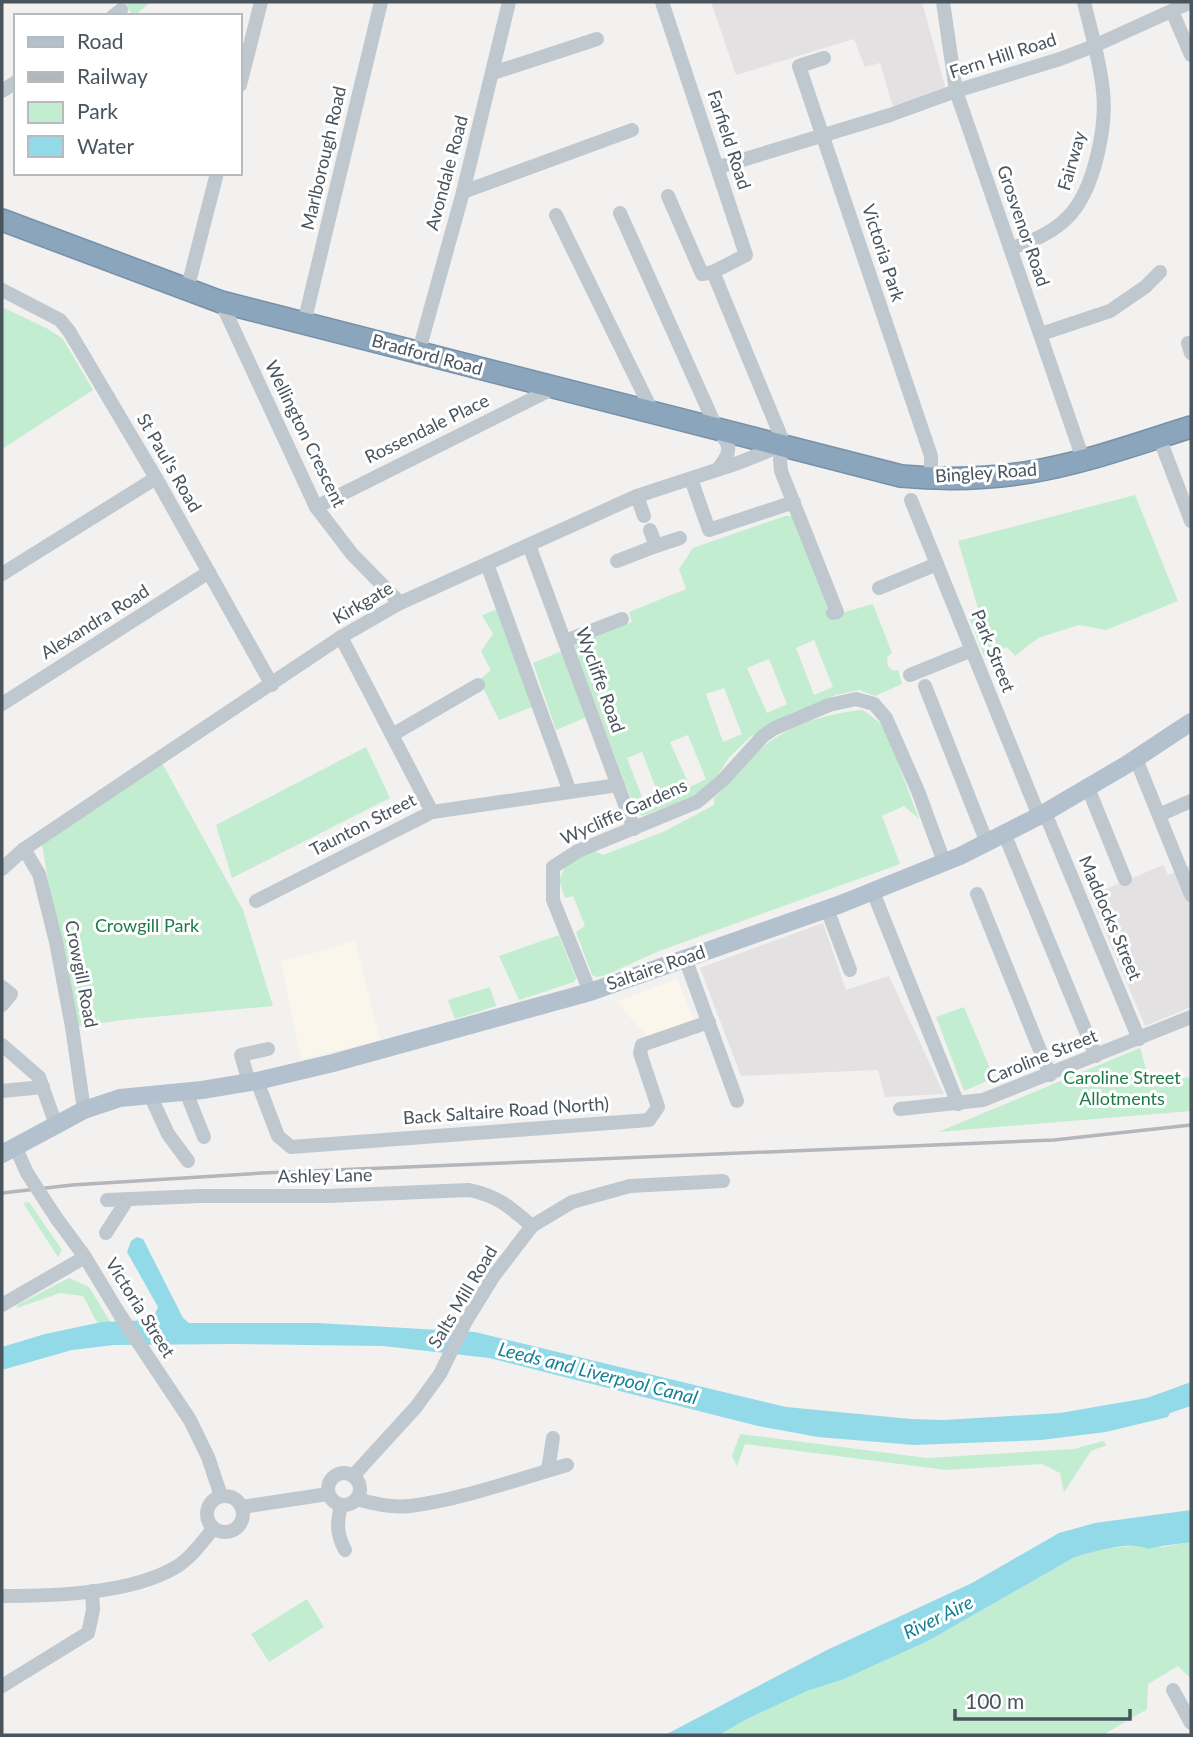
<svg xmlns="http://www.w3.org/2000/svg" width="1193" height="1737" viewBox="0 0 1193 1737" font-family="Lato,sans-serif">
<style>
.commercial{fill:#fbf6ec}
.education{fill:#e3e1e2}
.green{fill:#c2edd0;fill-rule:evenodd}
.water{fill:#92dae7}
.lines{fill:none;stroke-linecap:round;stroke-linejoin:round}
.highway-casing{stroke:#7690a8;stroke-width:24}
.minor{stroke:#bfc8ce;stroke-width:14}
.major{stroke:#b2c1cd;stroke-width:18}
.highway{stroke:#8ba5bc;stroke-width:21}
.rail{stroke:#b3b6ba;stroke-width:3.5}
.minor-bridge{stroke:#bfc8ce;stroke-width:14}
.labels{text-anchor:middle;stroke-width:6;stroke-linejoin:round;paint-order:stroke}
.street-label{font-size:18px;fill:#49545d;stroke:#fff}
.park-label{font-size:18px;fill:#1d7b47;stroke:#fff}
.water-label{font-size:19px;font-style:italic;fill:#158195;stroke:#fff}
</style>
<rect width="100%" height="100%" fill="#f3f0f0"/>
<g class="commercial">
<path d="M355 941 380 1040 301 1059 281 962Z"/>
<path d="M677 979 695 1022 649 1038 616 1002Z"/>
</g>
<g class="education">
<path d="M711 2H922L946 90 893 107 880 63 865 67 854 39 736 75Z"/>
<path d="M1163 865 1168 875 1191 865V1007L1145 1026 1090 896Z"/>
<path d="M823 923 846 990 889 976 944 1094 885 1097 878 1070 741 1076 700 968Z"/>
</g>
<g class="green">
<path d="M122 2H151L134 16Z"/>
<path d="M2 307 48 329 63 339 93 390 2 449Z"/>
<path d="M1135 495 1178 601 1106 630 1079 625 1038 638 1015 656 1007 647 984 656 970 619 980 615 958 541Z"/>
<path d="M785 516H795L834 615 873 604 892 653 887 657 888 666 893 671 898 670 902 684 875 696 859 690 836 695 787 715 749 738 728 759 714 781 699 795 642 816 636 812 573 645 632 622 629 612 686 589 679 569 693 548ZM814 640 833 687 814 695 796 648ZM769 659 787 704 767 713 747 668ZM724 688 742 734 723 742 706 694ZM688 735 706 779 690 787 670 742ZM642 752 660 799 645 805 627 758Z"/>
<path d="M498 609 535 706 499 720 479 680 491 670 481 651 493 634 482 615Z"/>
<path d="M562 651 587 717 556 730 533 663Z"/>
<path d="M863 710 884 726 919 819 904 806 882 816 900 864 659 951 606 975 597 977 592 975 576 932 585 926 573 896 565 898 559 880 568 861 595 851 603 855 663 832 714 805V798C730 784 742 765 758 751 786 726 826 713 863 710Z"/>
<path d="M366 747 390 798 232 878 216 825Z"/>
<path d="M162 763 243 910 273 1006 131 1019 72 1027 42 844Z"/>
<path d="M559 935 576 978 574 982 519 1000 499 956Z"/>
<path d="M490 987 496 1006 455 1019 448 1000Z"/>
<path d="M964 1007 994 1078 964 1091 936 1017Z"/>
<path d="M1140 1048 1147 1072 1155 1082 1191 1077V1111L938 1132Z"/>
<path d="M29 1202 62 1250 58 1257 23 1203Z"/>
<path d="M69 1278 89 1287 111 1323 98 1324 83 1296 60 1293 17 1308V1305Z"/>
<path d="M740 1434 927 1458 1074 1449 1103 1441 1107 1445 1091 1451 1064 1492 1060 1473 1042 1464 946 1470 745 1444 737 1466 732 1456Z"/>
<path d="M1191 1542V1679L1178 1666 1148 1684 1147 1709 1103 1735H719L745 1720 807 1691 844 1679 928 1641 1073 1558 1103 1549 1141 1545 1163 1547Z"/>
<path d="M307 1599 324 1627 269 1662 251 1634Z"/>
</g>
<g class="water">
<path d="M137 1237 143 1239 183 1318 189 1323H317L475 1332 786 1407 911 1419 944 1420 1060 1413 1147 1398 1191 1382V1406L1170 1413 1168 1417 1106 1432 1041 1440 914 1445 818 1437 758 1426 489 1358 383 1346 235 1344 114 1345 72 1350 2 1370V1347L45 1334 102 1322 152 1320 158 1307 127 1252 131 1241Z"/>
<path d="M1191 1510V1542C1180 1544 1155 1546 1148 1549 1133 1540 1090 1552 1073 1558L928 1641 844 1679 807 1691 745 1720 719 1735H665L827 1650 972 1583 1059 1533 1095 1523Z"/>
</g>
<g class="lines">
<g class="highway-casing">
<path id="highway" d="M2 220 221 302 901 476C944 480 988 479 1030 472 1085 463 1139 443 1191 427"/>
</g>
<g class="minor">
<path d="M662 2 746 255 713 272"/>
<path d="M943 2 956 91 1083 459"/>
<path d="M1172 11 1191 55"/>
<path d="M113 16 121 10"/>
<path d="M824 58 799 66 931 456V478"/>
<path d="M493 73 597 39"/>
<path d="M240 85 261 2"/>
<path d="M2 91 16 82"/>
<path d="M719 167 890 115 956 91 1060 59 1094 46 1191 2"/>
<path d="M463 192 632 130"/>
<path d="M668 196 702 274 713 272 784 444"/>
<path d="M620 213 716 427C731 446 733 450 718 469"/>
<path d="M556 215 652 411"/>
<path d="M1011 248C1031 242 1052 233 1067 218 1094 192 1107 127 1103 91 1100 61 1091 31 1084 2"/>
<path d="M2 290 60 320 69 331 156 478 272 685"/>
<path d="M187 290 217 173"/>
<path d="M221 302 316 507 352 554 400 603"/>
<path d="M304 323 381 2"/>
<path d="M1041 334 1110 311 1145 287 1160 272"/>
<path d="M1188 343 1191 353"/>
<path d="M418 354 463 192 509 2"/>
<path d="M1159 437 1191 521"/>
<path d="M784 444 780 460 781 471 837 612 833 613"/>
<path d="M691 479 709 530 794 502"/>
<path d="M637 496 644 516"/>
<path d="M911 500 1039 816"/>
<path d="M316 507 556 387"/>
<path d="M650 530 656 546 680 538"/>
<path d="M529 545 634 829"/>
<path d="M617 561 656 546"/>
<path d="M487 564 570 792"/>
<path d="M2 574 156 478"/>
<path d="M879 588 937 564"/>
<path d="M341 637 432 812"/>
<path d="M565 641 622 619"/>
<path d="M910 675 972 650"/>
<path d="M925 686 987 843"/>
<path d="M2 704 209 572"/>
<path d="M392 735 478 685"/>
<path d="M1136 759 1191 895"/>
<path d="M1088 788 1125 879"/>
<path d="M1045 813 1139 1039"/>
<path d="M1159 815 1191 801"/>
<path d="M1004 833 1096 1056"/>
<path d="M24 849 39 874 56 942 72 1027 84 1110"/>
<path d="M2 869 24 849 155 761 341 637 400 603 637 496 738 463 783 445"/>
<path d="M873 892 958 1104"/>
<path d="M977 894 1050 1075"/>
<path d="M256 901 432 812 618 785"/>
<path d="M827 909 850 970"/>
<path d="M685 958 737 1101"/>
<path d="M2 987 11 994 2 1005"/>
<path d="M590 992 553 900V867L578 851 697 802 722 781 763 736 775 728 829 705 856 699 874 704 886 718 918 791 944 862"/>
<path d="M2 1045 39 1077 56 1125"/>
<path d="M257 1081 278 1136 291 1147 649 1120 658 1107 640 1053 642 1045 709 1022"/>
<path d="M249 1082 241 1055 268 1049"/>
<path d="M2 1091 43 1087"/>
<path d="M186 1092 204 1137"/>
<path d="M150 1095 168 1134 188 1161"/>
<path d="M900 1109 983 1100 1191 1017"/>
<path d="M15 1146 27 1173"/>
<path d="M107 1200 200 1196H328L469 1190C498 1196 510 1207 532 1226"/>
<path d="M57 1219 85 1257 120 1315 190 1420 208 1457 221 1496"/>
<path d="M106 1233 127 1200"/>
<path d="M2 1305 85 1257"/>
<path d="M548 1470 553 1438"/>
<circle cx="344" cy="1489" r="16"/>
<path d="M353 1476 416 1407 440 1374 466 1321 493 1277 532 1226 572 1202 630 1186 723 1181"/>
<circle cx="225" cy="1514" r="18"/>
<path d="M357 1499C374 1504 392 1508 410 1506 459 1500 519 1479 567 1465"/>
<path d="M341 1505C337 1523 336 1533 345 1550"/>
<path d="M242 1507 328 1494"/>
<path d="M2 1596C53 1596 131 1594 176 1567 191 1558 202 1542 213 1529"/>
<path d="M2 1686 88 1633 93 1610 92 1591"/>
<path d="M1173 1690 1191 1723"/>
</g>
<path class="major" d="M2 1154 84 1110 120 1098 202 1090 257 1081 333 1063 590 992 841 904 960 856 1039 816 1126 765 1191 722"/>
<use href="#highway" class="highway"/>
<path class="rail" d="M2 1193 72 1185 262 1173 1054 1140 1191 1125"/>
<path class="minor-bridge" d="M27 1173 57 1219"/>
</g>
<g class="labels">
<g class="street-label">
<text transform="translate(1003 56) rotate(-18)" y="6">Fern Hill Road</text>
<text transform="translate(729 140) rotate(72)" y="6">Farfield Road</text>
<text transform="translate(324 158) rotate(-77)" y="6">Marlborough Road</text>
<text transform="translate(1072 161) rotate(-74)" y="6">Fairway</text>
<text transform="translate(447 173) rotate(-75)" y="6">Avondale Road</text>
<text transform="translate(1023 226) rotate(71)" y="6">Grosvenor Road</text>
<text transform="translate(883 253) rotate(72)" y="6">Victoria Park</text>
<text transform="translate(427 355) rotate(15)" y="6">Bradford Road</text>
<text transform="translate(427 429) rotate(-26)" y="6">Rossendale Place</text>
<text transform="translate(305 434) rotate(64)" y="6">Wellington Crescent</text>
<text transform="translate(169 463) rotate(60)" y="6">St Paul's Road</text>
<text transform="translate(986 473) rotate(-4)" y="6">Bingley Road</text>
<text transform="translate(363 603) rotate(-30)" y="6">Kirkgate</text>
<text transform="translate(95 622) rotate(-32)" y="6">Alexandra Road</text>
<text transform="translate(993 651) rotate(68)" y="6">Park Street</text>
<text transform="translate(600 680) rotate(70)" y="6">Wycliffe Road</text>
<text transform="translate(624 812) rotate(-24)" y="6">Wycliffe Gardens</text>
<text transform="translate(363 825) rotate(-27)" y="6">Taunton Street</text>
<text transform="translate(1110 918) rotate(67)" y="6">Maddocks Street</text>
<text transform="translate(656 968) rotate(-19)" y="6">Saltaire Road</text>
<text transform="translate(81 974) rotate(79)" y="6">Crowgill Road</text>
<text transform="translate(1042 1057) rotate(-22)" y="6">Caroline Street</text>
<text transform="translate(506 1111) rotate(-4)" y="6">Back Saltaire Road (North)</text>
<text transform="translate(325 1176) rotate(-1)" y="6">Ashley Lane</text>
<text transform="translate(463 1297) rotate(-59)" y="6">Salts Mill Road</text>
<text transform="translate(140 1308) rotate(58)" y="6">Victoria Street</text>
</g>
<g class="park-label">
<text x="147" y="932">Crowgill Park</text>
<text x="1122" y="1084">Caroline Street<tspan x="1122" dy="21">Allotments</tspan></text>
</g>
<g class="water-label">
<text transform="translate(598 1373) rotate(14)" y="7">Leeds and Liverpool Canal</text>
<text transform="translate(938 1617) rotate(-26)" y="7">River Aire</text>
</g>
</g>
<rect width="1193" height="1737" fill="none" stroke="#49545d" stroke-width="7"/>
<rect x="14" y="14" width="228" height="161" fill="#ffffff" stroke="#b6bbbe" stroke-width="2"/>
<rect x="28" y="37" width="35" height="10" fill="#b2c1cd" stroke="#b6bbbe" stroke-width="2"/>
<text x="77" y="49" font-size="21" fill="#49545d">Road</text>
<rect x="28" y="72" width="35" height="10" fill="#b3b6ba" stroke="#b6bbbe" stroke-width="2"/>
<text x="77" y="84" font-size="21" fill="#49545d">Railway</text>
<rect x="28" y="102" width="35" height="21" fill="#c2edd0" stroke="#b6bbbe" stroke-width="2"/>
<text x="77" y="119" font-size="21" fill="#49545d">Park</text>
<rect x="28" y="136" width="35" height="21" fill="#92dae7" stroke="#b6bbbe" stroke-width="2"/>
<text x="77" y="154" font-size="21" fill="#49545d">Water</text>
<path d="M955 1709v10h175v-10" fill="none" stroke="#49545d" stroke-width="3.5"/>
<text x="965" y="1709" font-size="21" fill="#49545d" stroke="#ffffff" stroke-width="5" paint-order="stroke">100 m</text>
</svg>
